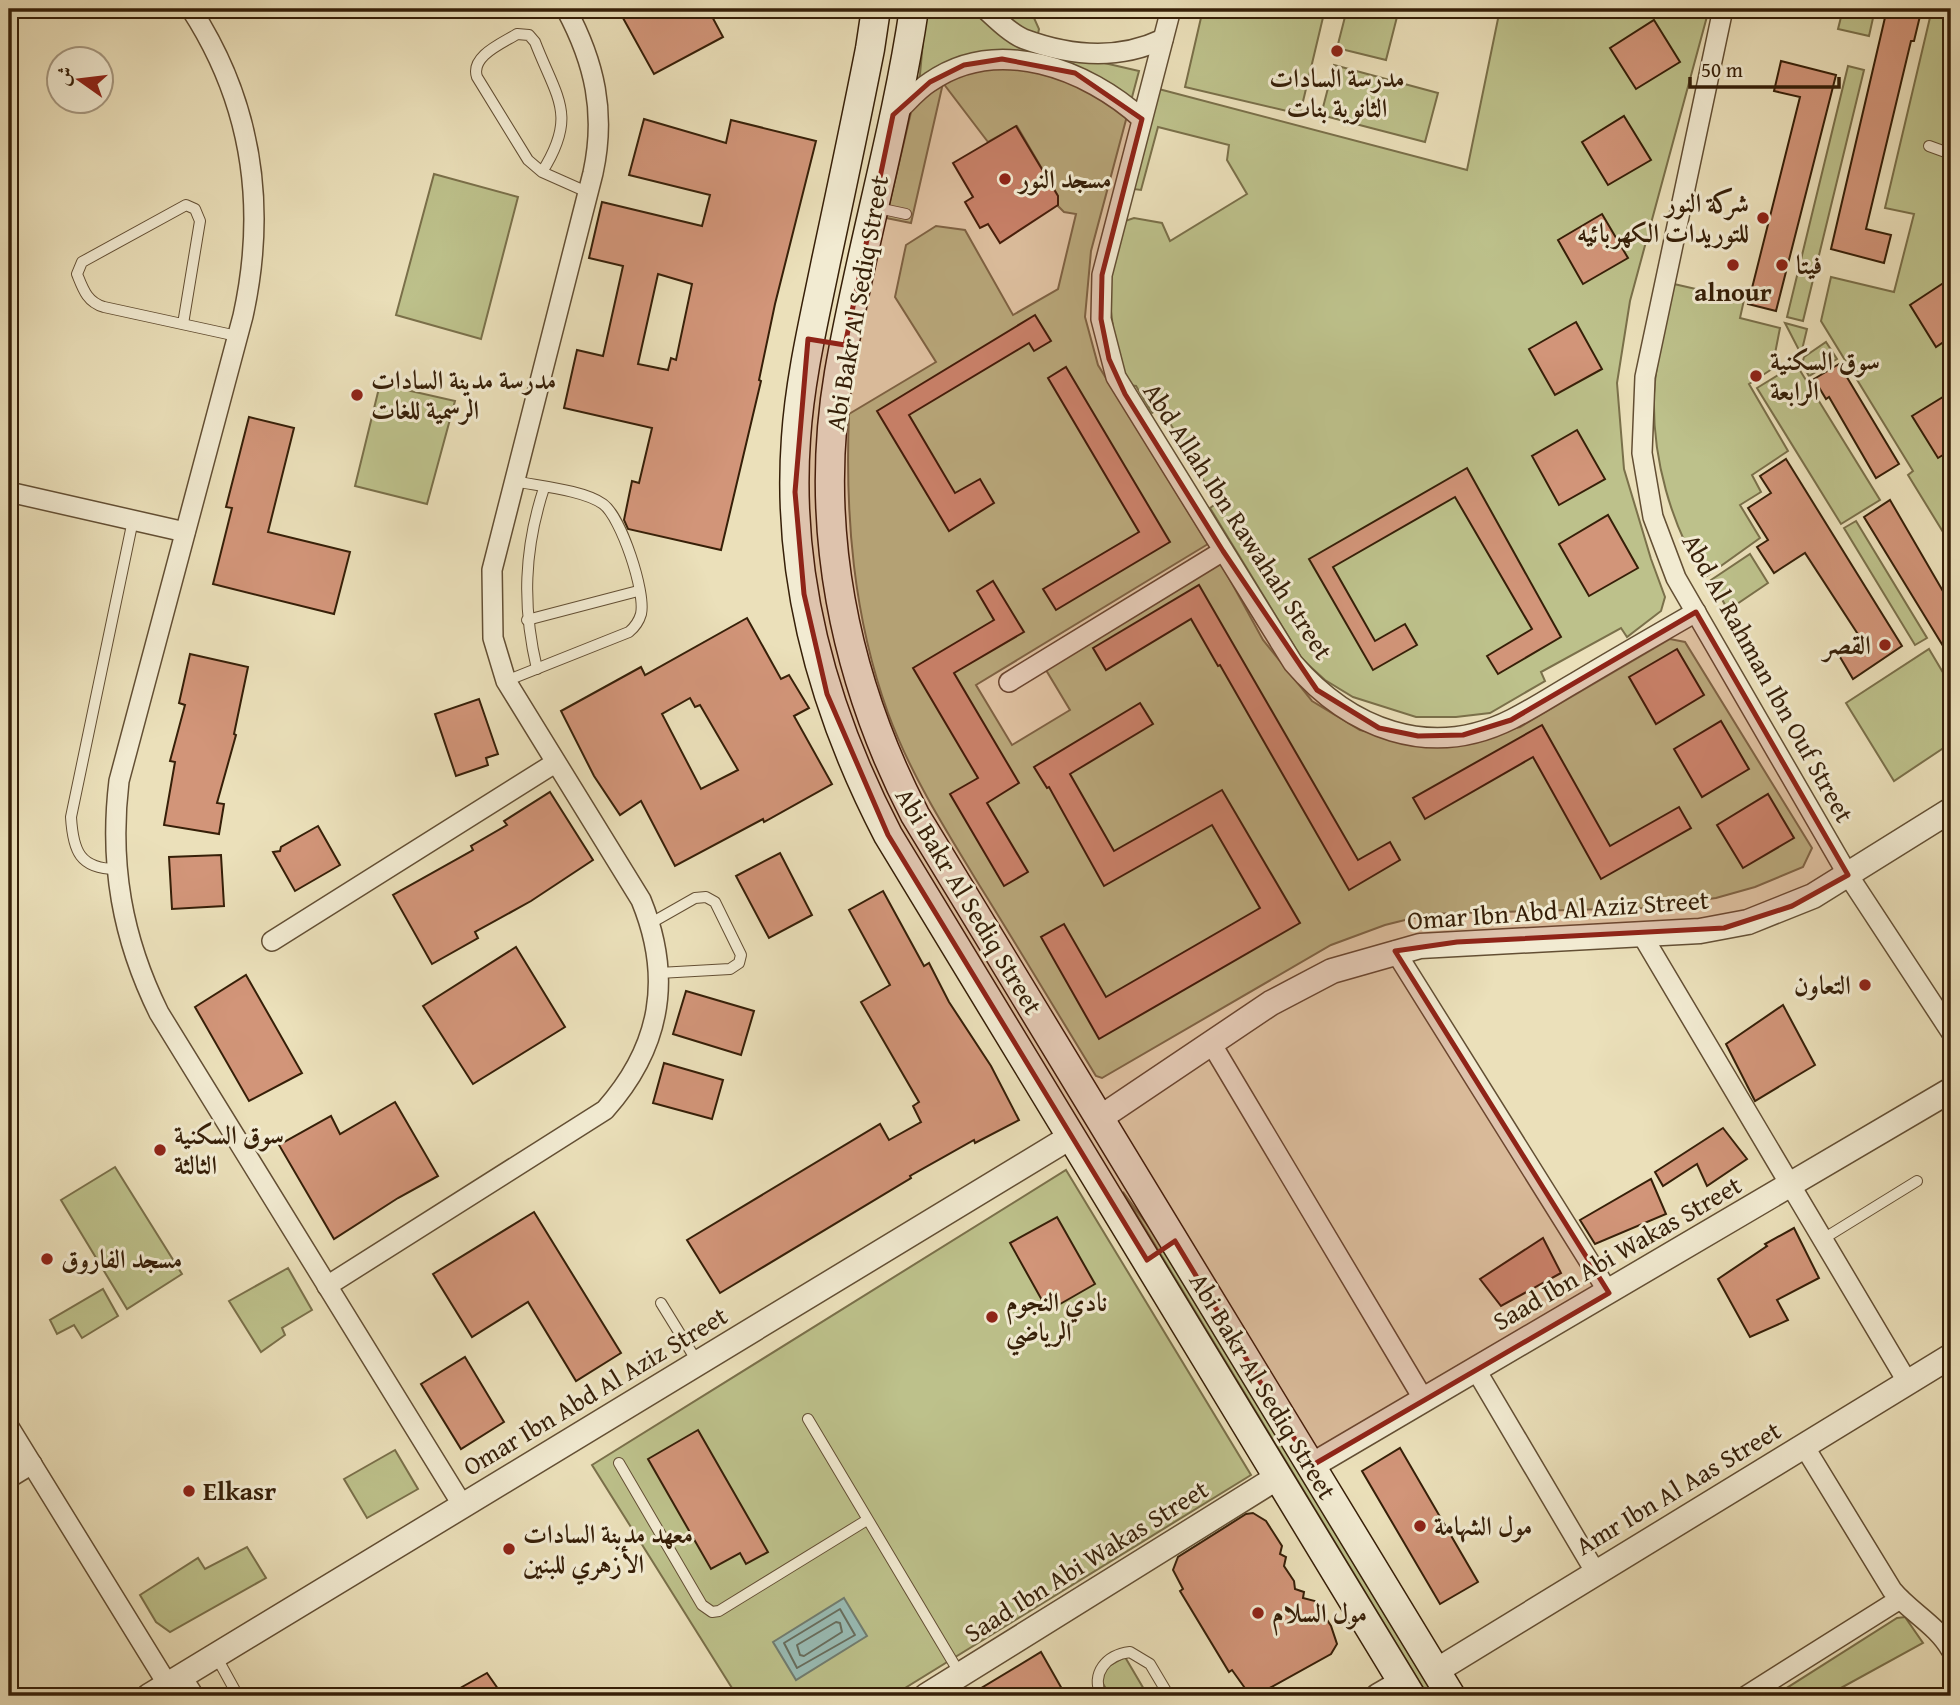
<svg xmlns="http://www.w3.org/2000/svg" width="1960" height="1705" viewBox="0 0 1960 1705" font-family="'Gentium Book Plus',Amiri,serif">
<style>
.green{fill:#bdc18b;stroke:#7a704a;stroke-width:2}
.water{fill:#99bcb5;stroke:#717d70;stroke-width:2}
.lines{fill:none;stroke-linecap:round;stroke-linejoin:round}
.shore{stroke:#686e5e;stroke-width:2}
.building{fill:#d29579;stroke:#361f08;stroke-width:2;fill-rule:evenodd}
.service-casing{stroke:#634f34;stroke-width:12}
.minor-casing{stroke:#634f34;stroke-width:22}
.tertiary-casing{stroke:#634f34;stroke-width:27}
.secondary-casing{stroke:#361f08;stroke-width:31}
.service{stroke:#f2ebd2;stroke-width:10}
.minor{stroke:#f2ebd2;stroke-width:19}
.tertiary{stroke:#f2ebd2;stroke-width:24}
.secondary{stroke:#f2ebd2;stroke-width:28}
.marked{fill:#8f2418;fill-opacity:0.2;stroke:#8f2418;stroke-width:5;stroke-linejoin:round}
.poi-dot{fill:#8f2418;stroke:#f2ebd2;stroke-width:2.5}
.labels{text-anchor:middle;stroke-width:6;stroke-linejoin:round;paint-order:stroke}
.poi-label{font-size:26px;font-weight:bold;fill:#361f08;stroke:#f2ebd2;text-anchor:start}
.street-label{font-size:26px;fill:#361f08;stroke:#f2ebd2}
</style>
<rect width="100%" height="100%" fill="#ebe0ba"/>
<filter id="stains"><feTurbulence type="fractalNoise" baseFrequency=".00286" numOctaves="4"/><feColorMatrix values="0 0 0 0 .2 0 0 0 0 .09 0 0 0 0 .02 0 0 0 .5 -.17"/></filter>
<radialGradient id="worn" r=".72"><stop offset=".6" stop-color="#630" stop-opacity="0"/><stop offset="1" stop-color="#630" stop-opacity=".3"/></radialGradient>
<g class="green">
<path d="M926 9H1030L1039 29 1035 47 1139 71 1091 251 1085 317 1098 365 1208 544 976 685 1012 745 1070 710 1043 665 1218 558 1263 640 1312 701 1360 730 1408 740 1469 739 1520 727 1670 639 1685 642 1812 848 1803 867 1755 887 1716 898 1644 908 1429 914 1385 925 1331 945 1102 1078 1096 1076C1058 1014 1021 952 983 891 948 834 911 776 888 713 853 616 845 515 849 414L936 362 895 297 906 245 936 226 965 230 1013 315 1058 289 1076 214 1064 212 1058 206V196L1017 126 988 142 943 83 911 223 886 218 920 74Z"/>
<path d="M1203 9H1325L1300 114 1185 87Z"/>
<path d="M1347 9H1399L1386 60 1337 48Z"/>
<path d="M1500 9H1709L1630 301 1617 383 1624 469 1651 559 1665 597 1661 611 1627 637 1621 628 1541 672 1545 681 1490 713 1456 717H1416L1353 697 1325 680 1302 659 1210 508 1217 503 1161 408 1152 413 1136 386 1120 384 1109 295 1119 223 1134 218 1162 223 1170 241 1247 194 1227 160 1229 145 1158 127 1141 190 1133 189 1155 88 1467 170Z"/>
<path d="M1843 9H1875L1869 36 1838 29Z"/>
<path d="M1932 9H1951V545L1908 475 1913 471 1821 321 1831 277 1894 292 1914 214 1885 208Z"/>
<path d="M1334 65 1438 93 1425 142 1321 115Z"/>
<path d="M1848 66 1864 70 1803 321 1787 317Z"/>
<path d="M434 174 518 197 481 339 396 315Z"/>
<path d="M1674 284 1744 300 1740 318 1780 328 1772 369 1749 384 1788 451 1752 475 1761 492 1740 505 1760 538 1704 578C1671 524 1652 459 1654 394 1656 357 1667 320 1674 284Z"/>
<path d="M1785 323 1807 329 1801 354Z"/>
<path d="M1826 342 1837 359 1809 376 1802 364 1804 357Z"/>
<path d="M1796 364 1880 500 1841 524 1757 388Z"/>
<path d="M380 384 455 401 427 504 355 486Z"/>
<path d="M1856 521 1927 638 1915 645 1844 528Z"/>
<path d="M1750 554 1768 583 1728 610 1711 580Z"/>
<path d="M1929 649 1951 686V743L1894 781 1846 703Z"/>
<path d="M115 1167 182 1274 127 1309 61 1200Z"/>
<path d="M1066 1170 1251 1475 892 1696H737L592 1465Z"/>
<path d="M1123 1192 1165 1249 1441 1696H1428Z"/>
<path d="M288 1268 312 1310 282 1328 285 1335 261 1352 229 1301Z"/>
<path d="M103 1289 118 1316 82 1338 74 1325 57 1334 50 1320Z"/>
<path d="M395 1450 418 1489 367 1518 344 1479Z"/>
<path d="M247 1547 266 1578 170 1632 156 1622 140 1595 198 1558 205 1569Z"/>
<path d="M1905 1617 1923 1643 1839 1689 1837 1696H1774L1897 1618Z"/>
<path d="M1125 1657 1148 1696H1110L1097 1673Z"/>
</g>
<path class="water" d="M844 1598 867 1636 796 1680 773 1642Z"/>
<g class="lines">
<g class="shore">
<path d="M840 1609 855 1635 797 1668 784 1643Z"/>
<path d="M836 1622 840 1623 842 1632 804 1656 800 1655 797 1645Z"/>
</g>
</g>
<g class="building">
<path d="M618 9H708L723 37 654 74Z"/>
<path d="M1887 9 1920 16 1914 41H1911L1866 229 1891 235 1884 263 1831 249Z"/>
<path d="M1654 20 1680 62 1636 89 1610 48Z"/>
<path d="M1781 61 1836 75 1776 311 1748 304 1800 97 1774 91Z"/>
<path d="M1624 116 1651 160 1608 185 1582 142Z"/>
<path d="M644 119 726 143 731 120 816 141 775 304 759 380 761 381 721 550 628 529 624 520 632 481 639 483 652 428 564 408 577 350 603 356 623 266 589 258 602 202 702 226 710 195 629 175ZM658 274 692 284 676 360 671 358 668 370 638 364Z"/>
<path d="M1016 126 1058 196V205L1000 243 988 224 980 228 965 202 973 197 953 163Z"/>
<path d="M1602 214 1628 258 1583 284 1558 240Z"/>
<path d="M1951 278V337L1936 347 1910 305Z"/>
<path d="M1035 315 1051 341 1034 351 1029 343 909 415 955 493 980 479 994 503 949 531 877 411Z"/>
<path d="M1576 322 1602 369 1555 395 1529 349Z"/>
<path d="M1839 364 1899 464 1876 478 1829 397 1826 399 1814 379Z"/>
<path d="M1066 367 1170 542 1056 610 1043 589 1139 532 1048 378Z"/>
<path d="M1951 392V450L1938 458 1912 416Z"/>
<path d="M249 417 294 428 268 532 350 552 334 614 213 584 232 508 226 507Z"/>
<path d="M1577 430 1605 479 1559 505 1532 456Z"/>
<path d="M1786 459 1902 646 1853 679 1840 657 1863 642 1805 553 1774 573 1757 547 1768 540 1748 508 1771 493 1760 476Z"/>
<path d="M1467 468 1561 637 1498 674 1487 656 1532 629 1455 497 1333 567 1375 641 1405 624 1417 645 1373 670 1309 559Z"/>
<path d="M1890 500 1951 605V659L1864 517Z"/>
<path d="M1608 515 1638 568 1589 596 1559 544Z"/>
<path d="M993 581 1024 632 954 673 1019 783 987 803 1028 872 1004 886 950 794 978 778 913 668 994 620 977 591Z"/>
<path d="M1199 585 1358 860 1390 842 1400 860 1349 890 1220 665 1218 666 1191 619 1106 670 1093 648Z"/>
<path d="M747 618 781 679 789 675 809 708 794 716 832 784 764 822 763 819 675 866 641 801 620 815 594 776 561 711 641 667 645 675ZM690 698 695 707 700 705 738 770 701 789 662 714Z"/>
<path d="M1677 649 1704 695 1656 724 1629 677Z"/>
<path d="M190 654 248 667 234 734 236 735 217 803 224 804 219 834 164 825 175 762 170 761 185 705 179 703Z"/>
<path d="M479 699 498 754 486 758 488 765 456 776 435 714Z"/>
<path d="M1140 703 1153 724 1070 774 1114 851 1222 790 1300 923 1099 1039 1041 937 1064 924 1106 997 1260 908 1212 825 1104 886 1049 787 1047 788 1034 767Z"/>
<path d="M1721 721 1749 769 1702 797 1674 749Z"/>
<path d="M1542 725 1610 846 1679 807 1691 828 1601 879 1533 757 1425 819 1413 798Z"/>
<path d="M550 792 593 860 531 901 475 932 478 938 432 964 393 895 473 850 471 846 507 825 504 821Z"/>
<path d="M1768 794 1794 838 1743 868 1717 825Z"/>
<path d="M318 826 340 865 295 891 273 852 280 851 281 847Z"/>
<path d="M780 853 812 915 769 938 736 876Z"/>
<path d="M221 855 224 906 172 909 169 857Z"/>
<path d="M883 891 924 966 929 963 949 1002 991 1066 1019 1120 975 1143 974 1140 910 1176 911 1178 720 1293 687 1240 880 1124 889 1140 921 1122 913 1106 919 1102 861 1002 890 985 849 910Z"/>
<path d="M516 947 565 1027 473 1084 423 1006Z"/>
<path d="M246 975 302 1073 249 1101 195 1007Z"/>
<path d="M686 991 754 1011 741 1055 673 1034Z"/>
<path d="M1783 1005 1815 1065 1755 1101 1726 1044Z"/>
<path d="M664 1063 723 1080 712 1119 653 1103Z"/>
<path d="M395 1102 438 1176 398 1198 334 1239 279 1145 331 1116 340 1134Z"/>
<path d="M1723 1128 1747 1159 1707 1186 1697 1164 1663 1186 1655 1172Z"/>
<path d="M1651 1179 1666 1214 1595 1244 1580 1220Z"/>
<path d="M534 1212 621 1353 576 1381 528 1302 472 1337 433 1274Z"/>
<path d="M1057 1217 1095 1284 1048 1311 1010 1243Z"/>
<path d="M1794 1228 1819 1278 1777 1300 1788 1320 1750 1337 1718 1279 1767 1246 1765 1244Z"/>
<path d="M1543 1238 1561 1273 1501 1306 1480 1279Z"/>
<path d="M465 1357 504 1422 461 1449 421 1384Z"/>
<path d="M698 1430 768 1552 746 1564 740 1553 711 1569 648 1459Z"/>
<path d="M1400 1448 1478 1582 1440 1604 1362 1471Z"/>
<path d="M1253 1513 1266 1521 1282 1546 1280 1554 1286 1557 1284 1566 1294 1581 1295 1589 1304 1592 1303 1598 1315 1601 1331 1626 1337 1644 1331 1654 1257 1695 1247 1691 1232 1670 1229 1672 1180 1591 1183 1589 1173 1570 1178 1557 1246 1514Z"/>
<path d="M1041 1652 1066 1696H968Z"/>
<path d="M487 1673 503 1696H446Z"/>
</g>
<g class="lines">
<g class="service-casing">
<g id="service">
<path d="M1929 146 1951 154"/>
<path d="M542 172C578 115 557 99 535 42L529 35 517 34C503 43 470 56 477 77L528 160 542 172 587 192"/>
<path d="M878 208 906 214"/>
<path d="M183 324 200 221 195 209 186 205 82 262 77 274C83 289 87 302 104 307L237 336"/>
<path d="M527 620 638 591"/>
<path d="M537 669C522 606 524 549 544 488"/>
<path d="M506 681 629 632C635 627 639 621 641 614 646 592 621 517 603 504 584 490 538 486 514 481"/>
<path d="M116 869C80 869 73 851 71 817L133 520"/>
<path d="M651 923 695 898 706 897 715 902 741 955 739 963 730 969 659 973"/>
<path d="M1823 1239 1917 1181"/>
<path d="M661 1303 698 1363"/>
<path d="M808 1419 960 1674"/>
<path d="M619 1463 702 1605 712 1612 719 1611 867 1520"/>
<path d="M216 1656 238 1696"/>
<path d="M1101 1696C1091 1673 1106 1655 1130 1652L1150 1664 1169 1696"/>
</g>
</g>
<g class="minor-casing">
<g id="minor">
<path d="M191 9C252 103 267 207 243 316L119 781C109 864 122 938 159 1013L463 1506"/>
<path d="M985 9C996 19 1011 34 1024 39 1070 56 1119 60 1163 39"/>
<path d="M1171 9 1102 275 1101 319 1116 377 1293 663C1349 728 1429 761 1512 719 1534 708 1555 694 1576 682 1616 658 1656 635 1696 612"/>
<path d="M1723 9 1645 377 1642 453 1653 517 1676 578 1848 875 1951 1032"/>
<path d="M894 115C906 104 917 90 930 82 998 35 1087 69 1142 119"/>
<path d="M9 492 185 532"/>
<path d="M1009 682 1223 551"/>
<path d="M1642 935 1908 1383"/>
<path d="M272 941 555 763"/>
<path d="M1395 951 1609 1293"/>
<path d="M1211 1043 1424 1400"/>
<path d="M327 1286 605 1110C661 1047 673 978 641 900L506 681 493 638 492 570 593 173C606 113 595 63 566 9"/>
<path d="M1476 1370 1596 1573"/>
<path d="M9 1427 168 1685"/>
<path d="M1804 1446 1892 1590C1910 1612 1937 1625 1951 1650"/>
<path d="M9 1478 32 1464"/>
<path d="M182 1677 194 1696"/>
<path d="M1746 1696 1900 1599"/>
</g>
</g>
<g class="tertiary-casing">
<g id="tertiary">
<path d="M1100 1118 1271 1003 1332 971 1420 946 1700 931 1748 922 1813 896 1951 810"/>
<path d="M1311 1466 1951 1090"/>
<path d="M1436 1671 1951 1356"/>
<path d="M149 1696 1072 1136"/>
<path d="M926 1696 1278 1477"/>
<path d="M1378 1696 1402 1682"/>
</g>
</g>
<g class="secondary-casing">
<g id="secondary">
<path d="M876 9 870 49C856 120 841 191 826 261 814 320 800 378 796 438 786 578 824 712 888 835L1411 1696"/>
<path d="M914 9C896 131 860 251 839 373 813 526 844 678 915 815L1451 1696"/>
</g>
</g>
<use href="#service" class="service"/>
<use href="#minor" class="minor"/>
<use href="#tertiary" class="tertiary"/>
<use href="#secondary" class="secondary"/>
</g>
<path class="marked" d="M1002 59 1075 73 1142 119 1102 275 1101 319 1109 359 1125 394 1223 551 1317 690 1379 728 1418 736 1463 735 1511 720 1696 612 1848 875 1792 906 1724 928 1457 942 1395 951 1609 1293 1311 1466 1175 1241 1147 1260 888 835 827 694 804 594 795 492 808 339 845 345 893 115 930 82 964 65Z"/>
<g class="poi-dot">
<circle cx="1337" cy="51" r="7"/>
<circle cx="1005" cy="179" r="7"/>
<circle cx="1763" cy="218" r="7"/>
<circle cx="1733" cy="265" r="7"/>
<circle cx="1782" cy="265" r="7"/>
<circle cx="1756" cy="376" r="7"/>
<circle cx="357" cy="395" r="7"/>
<circle cx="1885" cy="645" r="7"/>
<circle cx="1865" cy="985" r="7"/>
<circle cx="160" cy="1150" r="7"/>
<circle cx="47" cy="1259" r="7"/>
<circle cx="992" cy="1317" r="7"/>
<circle cx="189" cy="1491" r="7"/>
<circle cx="1420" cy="1526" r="7"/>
<circle cx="509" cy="1549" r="7"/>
<circle cx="1258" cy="1613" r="7"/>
</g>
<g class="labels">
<g class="poi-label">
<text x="1337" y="87" text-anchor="middle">مدرسة السادات<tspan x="1337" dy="30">الثانوية بنات</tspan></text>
<text x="1019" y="188">مسجد النور</text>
<text x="1749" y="212" text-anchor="end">شركة النور<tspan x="1749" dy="30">للتوريدات الكهربائيه</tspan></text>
<text x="1796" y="274">فيتا</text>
<text x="1733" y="301" text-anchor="middle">alnour</text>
<text x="1770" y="370">سوق السكنية<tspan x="1770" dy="30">الرابعة</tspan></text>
<text x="371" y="389">مدرسة مدينة السادات<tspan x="371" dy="30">الرسمية للغات</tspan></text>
<text x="1871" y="654" text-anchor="end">القصر</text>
<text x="1851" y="994" text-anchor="end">التعاون</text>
<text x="174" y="1144">سوق السكنية<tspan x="174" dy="30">الثالثة</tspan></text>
<text x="61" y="1268">مسجد الفاروق</text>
<text x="1006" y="1311">نادي النجوم<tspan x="1006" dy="30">الرياضي</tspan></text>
<text x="203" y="1500">Elkasr</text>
<text x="1434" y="1535">مول الشهامة</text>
<text x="523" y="1543">معهد مدينة السادات<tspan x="523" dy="30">الأزهري للبنين</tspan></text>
<text x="1272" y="1622">مول السلام</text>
</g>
<g class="street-label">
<text transform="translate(857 303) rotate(-80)" y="9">Abi Bakr Al Sediq Street</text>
<text transform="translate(1238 521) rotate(57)" y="9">Abd Allah Ibn Rawahah Street</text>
<text transform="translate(1768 678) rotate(61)" y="9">Abd Al Rahman Ibn Ouf Street</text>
<text transform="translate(969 901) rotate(59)" y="9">Abi Bakr Al Sediq Street</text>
<text transform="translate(1558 910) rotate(-4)" y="9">Omar Ibn Abd Al Aziz Street</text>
<text transform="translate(1617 1253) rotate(-30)" y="9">Saad Ibn Abi Wakas Street</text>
<text transform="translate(1263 1386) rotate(59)" y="9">Abi Bakr Al Sediq Street</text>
<text transform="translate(595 1391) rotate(-31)" y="9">Omar Ibn Abd Al Aziz Street</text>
<text transform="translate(1678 1488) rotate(-31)" y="9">Amr Ibn Al Aas Street</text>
<text transform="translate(1086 1561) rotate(-32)" y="9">Saad Ibn Abi Wakas Street</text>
</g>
</g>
<rect width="1960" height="1705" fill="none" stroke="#ebe0ba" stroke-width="35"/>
<rect x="10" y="10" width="1939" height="1684" fill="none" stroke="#361f08" stroke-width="3.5"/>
<rect x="18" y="18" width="1925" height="1670" fill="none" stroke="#361f08" stroke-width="2"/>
<g transform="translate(80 80) rotate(284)"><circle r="33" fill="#f2ebd2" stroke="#a79981" stroke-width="2"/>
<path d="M0-5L12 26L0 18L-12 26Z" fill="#8f2418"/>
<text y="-10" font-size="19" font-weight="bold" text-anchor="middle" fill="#361f08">ش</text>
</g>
<path d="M1690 77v10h149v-10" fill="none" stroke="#361f08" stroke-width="3.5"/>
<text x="1701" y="77" font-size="21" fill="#361f08" stroke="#f2ebd2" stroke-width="5" paint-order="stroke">50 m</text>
<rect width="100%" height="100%" filter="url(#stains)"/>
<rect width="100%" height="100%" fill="url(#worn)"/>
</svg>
